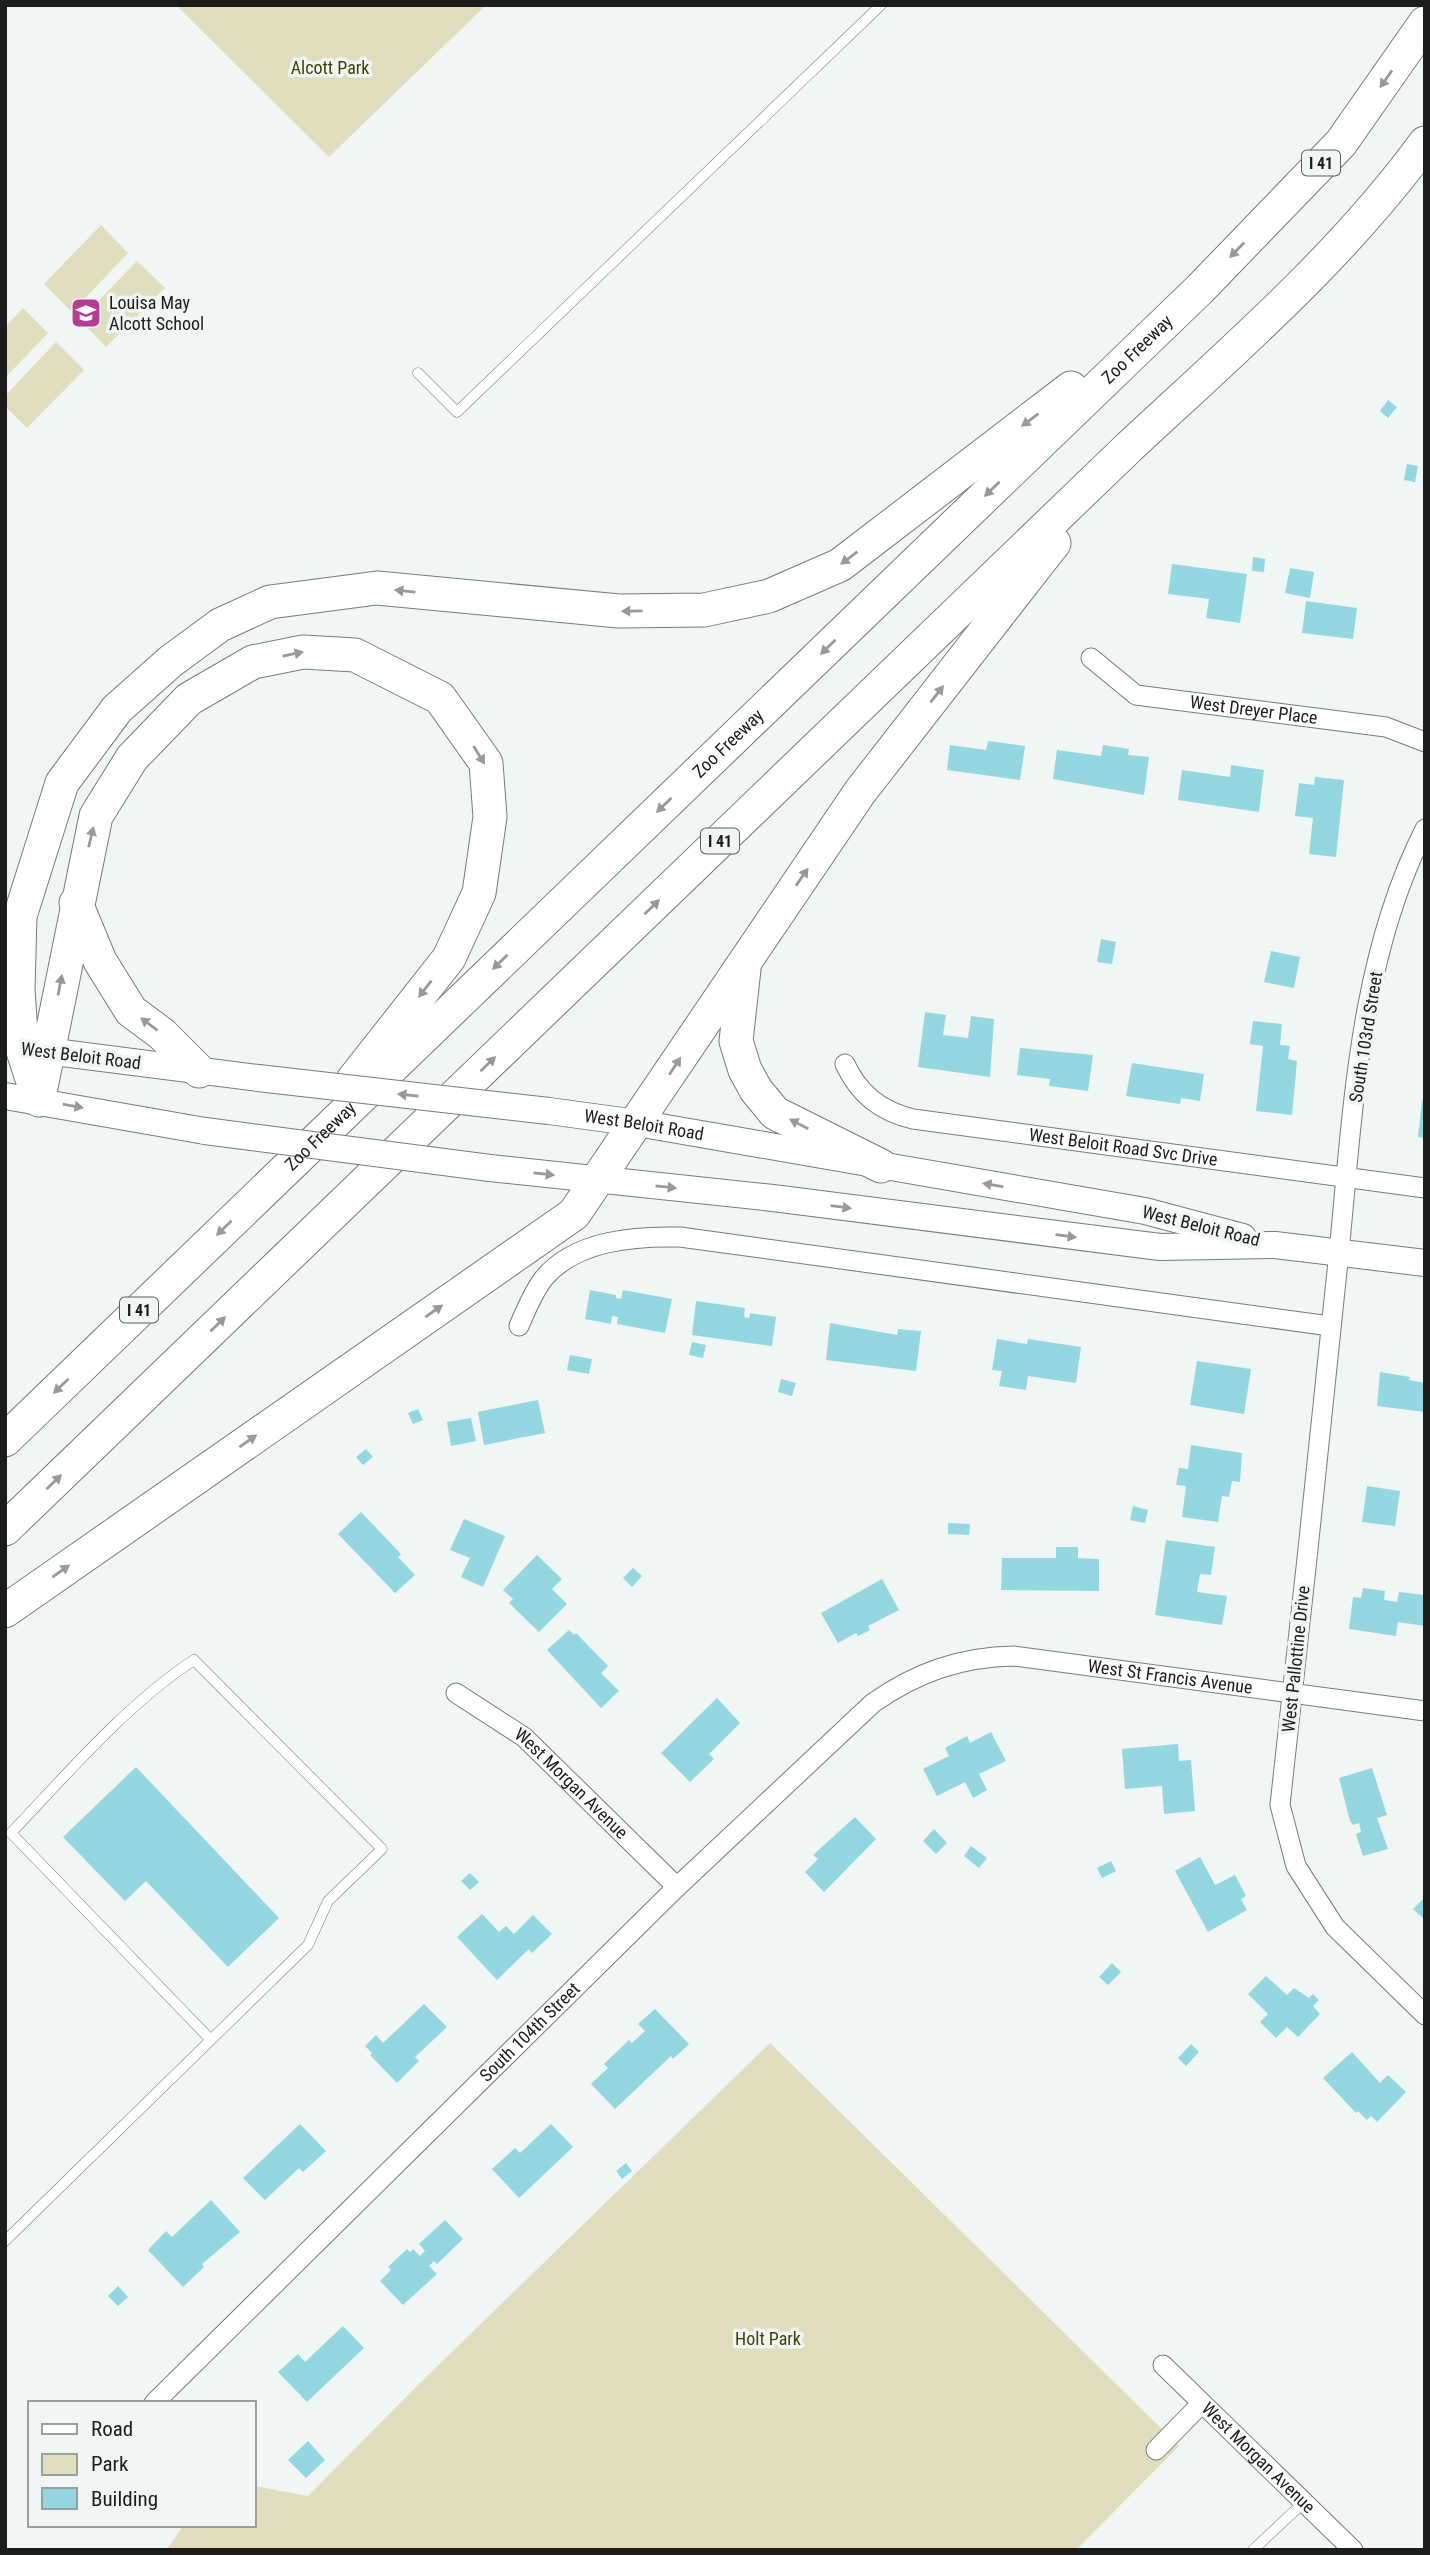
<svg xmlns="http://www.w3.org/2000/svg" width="1430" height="2555" viewBox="0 0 1430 2555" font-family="'Roboto Condensed',sans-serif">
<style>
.green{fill:#e0debf}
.building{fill:#94d7e0}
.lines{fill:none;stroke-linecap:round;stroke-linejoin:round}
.service-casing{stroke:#757c7a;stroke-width:11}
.minor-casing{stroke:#757c7a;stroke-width:21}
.secondary-casing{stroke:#757c7a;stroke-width:28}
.motorway-casing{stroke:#757c7a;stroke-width:35}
.service{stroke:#fff;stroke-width:10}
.minor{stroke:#fff;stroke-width:19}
.secondary{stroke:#fff;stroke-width:26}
.motorway{stroke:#fff;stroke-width:33}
.secondary-bridge-casing{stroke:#757c7a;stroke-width:28;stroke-linecap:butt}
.secondary-bridge{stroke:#fff;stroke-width:26}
.oneway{fill:#989999}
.labels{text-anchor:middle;stroke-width:7;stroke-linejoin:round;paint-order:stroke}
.shield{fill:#eff6f4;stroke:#5a5e5d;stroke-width:2}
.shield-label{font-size:16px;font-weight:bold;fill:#1a1d1c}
.park-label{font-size:18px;fill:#443f00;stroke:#eff6f4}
.poi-label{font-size:18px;fill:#1a1d1c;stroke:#eff6f4;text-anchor:start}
.street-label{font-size:18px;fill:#1a1d1c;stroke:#eff6f4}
</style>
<rect width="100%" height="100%" fill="#eff6f4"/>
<g class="green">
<path d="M176 5H486L329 157Z"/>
<path d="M101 225 128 253 72 312 44 284Z"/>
<path d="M137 261 165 288 106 347 80 320Z"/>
<path d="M23 308 48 333 5 378V327Z"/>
<path d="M56 342 84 370 27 428 5 406V396Z"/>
<path d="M770 2043 1179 2446 1076 2550H166L184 2525H254V2486L308 2496 420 2383Z"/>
</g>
<g class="building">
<path d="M1388 400 1397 407 1388 418 1380 411Z"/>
<path d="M1407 464 1418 466 1415 482 1404 480Z"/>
<path d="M1253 557 1265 559 1264 572 1252 571Z"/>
<path d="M1172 564 1247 574 1240 623 1206 618 1209 599 1168 594Z"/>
<path d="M1290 568 1314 572 1310 598 1285 593Z"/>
<path d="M1306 601 1357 608 1353 639 1302 633Z"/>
<path d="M988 741 1025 746 1020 780 947 770 950 745 986 750Z"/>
<path d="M1103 745 1129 749 1128 755 1149 757 1144 795 1053 779 1057 750 1101 756Z"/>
<path d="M1231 765 1264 770 1259 812 1178 800 1182 770 1230 777Z"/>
<path d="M1315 777 1344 780 1336 857 1309 854 1313 818 1295 816 1299 783 1314 785Z"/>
<path d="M1101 939 1116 942 1112 964 1097 962Z"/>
<path d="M1271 951 1300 957 1294 988 1264 982Z"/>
<path d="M925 1012 946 1015 943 1035 968 1038 971 1016 994 1019 990 1077 918 1067Z"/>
<path d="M1253 1021 1282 1024 1280 1045 1290 1046 1288 1059 1297 1061 1292 1115 1256 1111 1263 1046 1250 1044Z"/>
<path d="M1020 1048 1093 1055 1088 1091 1049 1086 1050 1079 1017 1075Z"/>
<path d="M1132 1063 1204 1074 1200 1101 1181 1098 1180 1104 1126 1096Z"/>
<path d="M1422 1100 1425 1101V1138L1418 1137Z"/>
<path d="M590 1290 616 1295V1298L621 1299 623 1290 672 1299 665 1333 617 1324 618 1317 612 1316 611 1324 585 1319Z"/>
<path d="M696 1301 745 1308 744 1317 749 1318 750 1313 776 1317 772 1346 692 1335Z"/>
<path d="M830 1323 897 1335 898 1329 921 1331 916 1371 826 1360Z"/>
<path d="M997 1339 1027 1344 1028 1339 1081 1347 1076 1383 1028 1376 1026 1390 999 1386 1002 1371 992 1370Z"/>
<path d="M692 1342 706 1345 703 1358 689 1355Z"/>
<path d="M570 1355 592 1359 589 1374 567 1370Z"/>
<path d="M1197 1361 1251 1369 1244 1414 1190 1405Z"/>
<path d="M1380 1372 1410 1377 1409 1380 1425 1383V1412L1377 1406Z"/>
<path d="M781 1379 796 1383 792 1396 778 1392Z"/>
<path d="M538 1400 545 1433 484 1445 478 1412Z"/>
<path d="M418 1409 423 1420 413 1424 408 1413Z"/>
<path d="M471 1418 476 1441 451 1446 447 1422Z"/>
<path d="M1191 1445 1242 1453 1240 1482 1232 1481 1229 1497 1222 1496 1218 1522 1182 1517 1186 1486 1176 1485 1179 1468 1188 1469Z"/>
<path d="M366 1449 373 1457 363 1465 356 1457Z"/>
<path d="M1367 1486 1400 1491 1395 1526 1362 1522Z"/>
<path d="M1133 1506 1148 1510 1145 1523 1130 1520Z"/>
<path d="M361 1512 401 1554 398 1557 415 1575 395 1593 338 1534Z"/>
<path d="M464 1519 505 1536 483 1587 461 1577 470 1558 450 1550Z"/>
<path d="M948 1523 970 1524 969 1535 948 1534Z"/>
<path d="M1166 1540 1215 1547 1211 1575 1200 1574 1197 1592 1227 1596 1222 1625 1155 1615Z"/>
<path d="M1056 1547H1078V1558L1099 1559V1591L1001 1590 1002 1558H1056Z"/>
<path d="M537 1555 562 1579 552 1589 567 1604 539 1632 509 1603 513 1599 503 1590Z"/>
<path d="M633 1568 642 1576 632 1587 623 1578Z"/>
<path d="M882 1579 899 1610 868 1626 870 1630 858 1636 856 1633 838 1643 821 1613Z"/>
<path d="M1363 1588 1385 1591 1384 1600 1397 1602 1399 1592 1425 1595V1626L1398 1622 1396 1636 1349 1629 1353 1597 1361 1598Z"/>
<path d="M569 1630 574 1635 576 1633 608 1666 601 1673 619 1691 601 1708 547 1650Z"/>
<path d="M717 1698 740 1723 709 1754 714 1759 690 1782 661 1753Z"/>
<path d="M991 1732 1006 1761 979 1774 987 1790 973 1798 965 1782 937 1796 923 1769 949 1756 945 1748 967 1736 970 1743Z"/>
<path d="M1178 1744 1179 1761 1191 1760 1195 1811 1164 1814 1162 1786 1125 1789 1122 1749Z"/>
<path d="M136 1767 279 1918 228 1967 146 1881 125 1901 63 1837Z"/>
<path d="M1372 1768 1387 1815 1377 1818 1388 1849 1363 1856 1356 1834 1361 1832 1359 1823 1353 1825 1350 1821 1339 1778Z"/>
<path d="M855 1817 876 1839 824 1892 805 1872 818 1859 813 1855Z"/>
<path d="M934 1829 947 1843 936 1854 923 1841Z"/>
<path d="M971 1846 987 1858 979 1868 964 1856Z"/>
<path d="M1200 1857 1215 1885 1235 1875 1246 1896 1241 1899 1247 1910 1208 1932 1175 1871Z"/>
<path d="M1111 1861 1116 1871 1102 1878 1097 1868Z"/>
<path d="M470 1873 479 1882 470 1890 461 1881Z"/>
<path d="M1425 1897V1920L1413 1909Z"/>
<path d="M482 1914 499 1932 506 1926 514 1934 533 1915 552 1934 532 1953 529 1949 497 1980 457 1937Z"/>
<path d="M1112 1963 1121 1972 1108 1985 1099 1977Z"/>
<path d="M1266 1976 1287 1995 1294 1988 1309 1998 1313 1994 1319 2000 1313 2006 1320 2014 1298 2037 1287 2027 1276 2038 1260 2022 1268 2014 1248 1994Z"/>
<path d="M424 2004 447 2027 415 2057 419 2061 397 2083 370 2055 372 2053 365 2046 376 2035 383 2043Z"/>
<path d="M655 2009 689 2044 673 2059 671 2056 615 2109 591 2084 608 2068 604 2064 629 2040 632 2043 645 2031 638 2024Z"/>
<path d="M1191 2044 1199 2052 1186 2066 1178 2058Z"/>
<path d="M1352 2052 1380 2083 1388 2075 1406 2092 1377 2122 1371 2116 1367 2120 1358 2111 1356 2113 1323 2078Z"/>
<path d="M300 2124 326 2151 303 2172 299 2168 265 2200 243 2178Z"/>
<path d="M551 2124 573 2147 519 2198 492 2169 515 2148 520 2153Z"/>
<path d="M626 2163 632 2171 622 2179 616 2171Z"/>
<path d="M211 2200 240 2232 202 2264 204 2267 183 2287 148 2250 166 2231 172 2237Z"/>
<path d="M445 2220 463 2239 437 2264 434 2261 429 2266 437 2274 403 2305 380 2281 391 2270 388 2267 407 2249 410 2252 413 2249 420 2256 425 2251 419 2244Z"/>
<path d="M118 2286 128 2297 118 2306 108 2296Z"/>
<path d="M343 2326 364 2348 307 2402 278 2372 298 2354 305 2362Z"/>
<path d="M308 2441 325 2460 306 2478 288 2460Z"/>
</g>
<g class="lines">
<g class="service-casing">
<g id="service">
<path d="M418 373 457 412 881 5"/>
<path d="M5 2241 308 1945 328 1901 382 1849 194 1660C129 1702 65 1776 11 1833L211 2040"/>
<path d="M1253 2550 1304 2502"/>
</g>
</g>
<g class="minor-casing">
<g id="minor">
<path id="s1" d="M1091 658 1136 695 1386 727 1425 742"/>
<path d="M1425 829C1359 958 1353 1111 1339 1252 1321 1436 1300 1621 1280 1805L1296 1866 1335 1927 1425 2015"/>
<path id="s2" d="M845 1064C859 1094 880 1111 913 1119L1425 1188"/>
<path d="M519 1326C526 1310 533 1292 544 1278 576 1240 635 1236 680 1237L1330 1326"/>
<path id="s3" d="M456 1693 524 1737 677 1887"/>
<path id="s4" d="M1163 2365 1353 2550"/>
<path id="s5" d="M154 2403 677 1887 873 1703C917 1672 961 1657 1014 1656L1425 1711"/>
<path d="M1156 2450 1202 2403"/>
</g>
</g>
<g class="secondary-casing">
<g id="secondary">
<path d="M31 1049 258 1078"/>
<path d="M5 1096 205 1131"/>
<path id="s6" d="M549 1111 637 1123 1145 1211 1243 1237"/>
<path d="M490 1168 773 1198 1160 1247 1275 1245 1425 1263"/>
</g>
</g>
<g class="motorway-casing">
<g id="motorway">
<path d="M76 903 100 961 131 1011 162 1034 199 1071"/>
<path d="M744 969 736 1041 745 1070 756 1090 775 1113 881 1166"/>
<path d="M39 1097 96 816 132 758 189 699 253 662 303 652 355 655 440 698 486 763 490 817 479 893 449 958 353 1080"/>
<path d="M39 1100 22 1048 18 990 20 916 62 783 117 709 171 661 220 625 270 602 377 588 619 611 704 610 769 596 840 565 1071 388"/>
<path id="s7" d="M5 1440 1200 289 1341 143 1425 23"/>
<path d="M5 1529 1126 450C1230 353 1341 258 1425 143"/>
<path d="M5 1611 574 1214 860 792 1054 543"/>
</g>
</g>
<use href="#service" class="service"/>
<use href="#minor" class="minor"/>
<use href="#secondary" class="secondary"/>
<use href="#motorway" class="motorway"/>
<g class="secondary-bridge-casing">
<g id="secondary-bridge">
<path d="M258 1078 549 1111"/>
<path d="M205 1131 490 1168"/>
</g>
</g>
<use href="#secondary-bridge" class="secondary-bridge"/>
</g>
<defs><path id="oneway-solid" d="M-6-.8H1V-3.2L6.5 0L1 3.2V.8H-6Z" transform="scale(1.75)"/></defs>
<g class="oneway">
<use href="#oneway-solid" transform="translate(1386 79) rotate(125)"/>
<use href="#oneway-solid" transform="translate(1237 250) rotate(134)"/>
<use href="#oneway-solid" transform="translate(1030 420) rotate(143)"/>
<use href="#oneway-solid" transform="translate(992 489) rotate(136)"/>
<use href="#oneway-solid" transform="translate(849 558) rotate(143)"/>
<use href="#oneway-solid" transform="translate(405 591) rotate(-174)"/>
<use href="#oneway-solid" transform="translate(632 611) rotate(179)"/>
<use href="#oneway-solid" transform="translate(828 647) rotate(136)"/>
<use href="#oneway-solid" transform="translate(293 654) rotate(-11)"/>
<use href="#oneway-solid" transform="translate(937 694) rotate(-52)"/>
<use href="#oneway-solid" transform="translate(479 755) rotate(58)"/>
<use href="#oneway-solid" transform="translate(664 805) rotate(136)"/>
<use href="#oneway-solid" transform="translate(91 837) rotate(-77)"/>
<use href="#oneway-solid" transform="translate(802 877) rotate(-55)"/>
<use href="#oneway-solid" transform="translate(652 907) rotate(-44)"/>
<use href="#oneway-solid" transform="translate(500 962) rotate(136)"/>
<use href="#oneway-solid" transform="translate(60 985) rotate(-79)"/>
<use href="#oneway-solid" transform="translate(425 989) rotate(128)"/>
<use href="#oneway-solid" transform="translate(149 1024) rotate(-143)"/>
<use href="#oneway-solid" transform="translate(488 1064) rotate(-44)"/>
<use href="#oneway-solid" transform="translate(675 1066) rotate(-57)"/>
<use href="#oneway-solid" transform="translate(408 1095) rotate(-174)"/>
<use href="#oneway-solid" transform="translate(73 1106) rotate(10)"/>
<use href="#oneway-solid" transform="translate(799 1124) rotate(-153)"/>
<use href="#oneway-solid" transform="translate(544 1174) rotate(6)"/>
<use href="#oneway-solid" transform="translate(993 1185) rotate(-170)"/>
<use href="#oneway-solid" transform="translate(666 1187) rotate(6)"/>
<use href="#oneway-solid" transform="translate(841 1207) rotate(7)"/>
<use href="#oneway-solid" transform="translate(224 1228) rotate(136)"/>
<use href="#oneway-solid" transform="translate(1066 1236) rotate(7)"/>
<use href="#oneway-solid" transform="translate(434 1311) rotate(-35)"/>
<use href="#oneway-solid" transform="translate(218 1324) rotate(-44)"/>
<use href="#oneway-solid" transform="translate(61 1386) rotate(136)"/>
<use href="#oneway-solid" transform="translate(248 1441) rotate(-35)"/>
<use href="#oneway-solid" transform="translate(54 1482) rotate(-44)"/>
<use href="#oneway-solid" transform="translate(61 1571) rotate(-35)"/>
</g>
<defs>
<g id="school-square" transform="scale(1.575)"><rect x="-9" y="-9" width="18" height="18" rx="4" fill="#b43c91" stroke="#eff6f4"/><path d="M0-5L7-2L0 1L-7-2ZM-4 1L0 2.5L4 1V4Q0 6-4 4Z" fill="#fff"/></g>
</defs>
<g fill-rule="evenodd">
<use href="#school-square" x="86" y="313"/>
</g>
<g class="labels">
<g class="shield">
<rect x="1302" y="150.5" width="38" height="25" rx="5"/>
<rect x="701" y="828.5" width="38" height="25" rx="5"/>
<rect x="120" y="1297.5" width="38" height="25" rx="5"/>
</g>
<g class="shield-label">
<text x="1321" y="169">I 41</text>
<text x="720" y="847">I 41</text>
<text x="139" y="1316">I 41</text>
</g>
<g class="park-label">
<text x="330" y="74">Alcott Park</text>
<text x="768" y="2345">Holt Park</text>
</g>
<g class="poi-label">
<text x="109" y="309">Louisa May<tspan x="109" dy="21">Alcott School</tspan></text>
</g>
<g class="street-label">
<text dy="6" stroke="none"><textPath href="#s7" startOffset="1572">Zoo Freeway</textPath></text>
<text dy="6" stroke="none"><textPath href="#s1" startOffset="177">West Dreyer Place</textPath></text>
<text dy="6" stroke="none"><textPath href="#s7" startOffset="1004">Zoo Freeway</textPath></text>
<text transform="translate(1366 1037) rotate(-81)" y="6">South 103rd Street</text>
<text transform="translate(81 1056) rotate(7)" y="6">West Beloit Road</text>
<text dy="6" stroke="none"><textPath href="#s6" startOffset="96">West Beloit Road</textPath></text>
<text dy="6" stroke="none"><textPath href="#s7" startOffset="438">Zoo Freeway</textPath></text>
<text dy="6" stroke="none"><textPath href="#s2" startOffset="303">West Beloit Road Svc Drive</textPath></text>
<text transform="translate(1201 1226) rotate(14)" y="6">West Beloit Road</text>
<text transform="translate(1296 1659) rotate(-84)" y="6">West Pallottine Drive</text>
<text dy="6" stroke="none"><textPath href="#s5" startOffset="1312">West St Francis Avenue</textPath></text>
<text dy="6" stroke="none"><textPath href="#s3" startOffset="147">West Morgan Avenue</textPath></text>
<text dy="6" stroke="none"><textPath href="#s5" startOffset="528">South 104th Street</textPath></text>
<text dy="6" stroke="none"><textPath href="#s4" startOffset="133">West Morgan Avenue</textPath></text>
</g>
</g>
<rect width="1430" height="2555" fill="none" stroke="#1a1d1c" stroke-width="14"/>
<rect x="28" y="2401" width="228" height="126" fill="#eff6f4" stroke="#9a9f9e" stroke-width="2"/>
<rect x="42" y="2424" width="35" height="10" fill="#ffffff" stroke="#9a9f9e" stroke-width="2"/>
<text x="91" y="2436" font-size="21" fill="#1a1d1c">Road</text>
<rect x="42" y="2454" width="35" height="21" fill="#e0debf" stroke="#9a9f9e" stroke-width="2"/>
<text x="91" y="2471" font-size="21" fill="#1a1d1c">Park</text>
<rect x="42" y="2488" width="35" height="21" fill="#94d7e0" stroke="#9a9f9e" stroke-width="2"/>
<text x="91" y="2506" font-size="21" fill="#1a1d1c">Building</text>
</svg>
